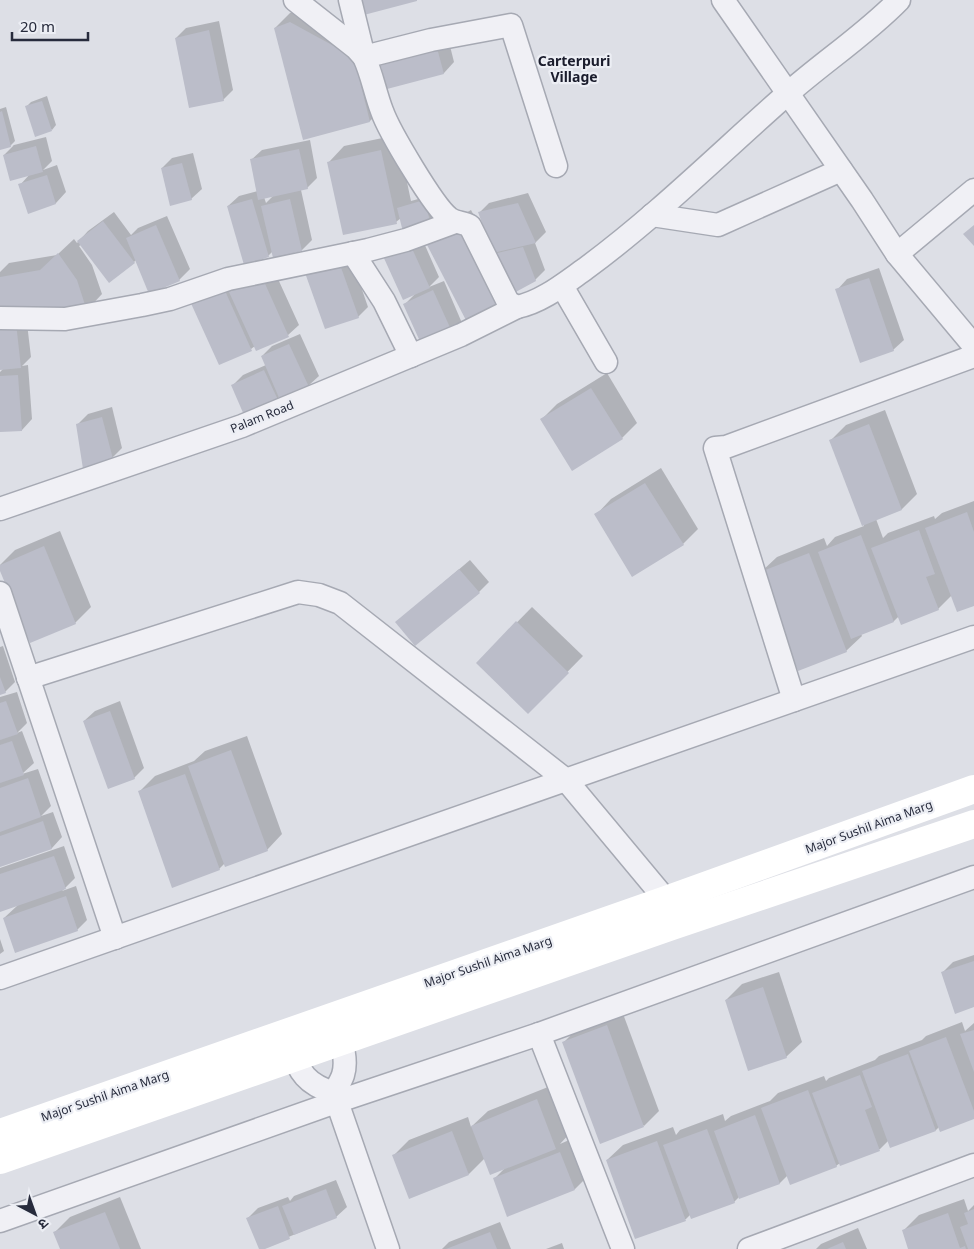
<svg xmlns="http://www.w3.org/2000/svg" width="974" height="1249" viewBox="0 0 974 1249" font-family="'Noto Sans','Noto Sans Devanagari',sans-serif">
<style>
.shadow{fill:#0003;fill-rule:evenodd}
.building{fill:#bbbdc9}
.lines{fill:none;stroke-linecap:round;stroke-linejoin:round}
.street-casing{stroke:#a6a9b3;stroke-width:25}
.street{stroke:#f0f0f5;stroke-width:22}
.secondary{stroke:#fff;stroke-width:28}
.labels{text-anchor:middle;stroke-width:4.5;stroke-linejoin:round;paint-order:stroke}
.street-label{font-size:12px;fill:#272b3c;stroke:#eceef4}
.neighbourhood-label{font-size:14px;font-weight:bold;fill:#1a1c2c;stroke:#eceef4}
</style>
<rect width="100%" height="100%" fill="#dddfe6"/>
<g class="shadow">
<path d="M306 7 370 41 385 106 370 121 304 139 275 28 290 13Z"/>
<path d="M219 21 233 90 223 100 176 38 186 28Z"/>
<path d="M448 38 454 62 444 73 388 88Z"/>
<path d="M47 96 56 125 52 130 26 107 31 102Z"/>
<path d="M6 107 15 141 10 146 46 137 52 161 43 170 57 165 66 192 56 203 29 212 20 185 30 174 4 155 14 145 0 149V109Z"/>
<path d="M397 135 411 201 429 196 435 218 430 223 401 218 396 222 329 162 344 146Z"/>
<path d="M310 140 317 178 307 188 301 190 312 240 302 250 273 251 268 256 228 206 239 196 258 191 251 160 262 150ZM274 195 266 203 264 197Z"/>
<path d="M193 153 202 189 191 199 162 168 172 158Z"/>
<path d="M528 193 546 232 535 243 545 270 535 280 514 292 500 311 442 226 471 210 490 246 491 245 479 213 489 203Z"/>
<path d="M114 212 131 235 138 228 167 216 190 269 179 280 136 260 134 262 81 245 79 246 92 265 102 294 87 310 26 315 31 357 22 366 28 365 32 419 22 430 0 431V372L3 369H0V272L9 263 57 255 74 239 77 243 88 231Z"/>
<path d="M420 234 439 277 429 287 444 281 462 323 424 346 405 304 415 294 384 256Z"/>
<path d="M348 249 368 307 358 317 306 270Z"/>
<path d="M273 268 299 325 288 335 255 346 251 349 191 299Z"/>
<path d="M879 268 904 340 893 350 837 290 847 279Z"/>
<path d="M300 334 319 376 308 386 280 396 277 399 232 386 243 375 266 365 262 356 272 346Z"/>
<path d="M607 373 637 423 622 438 541 420 557 404Z"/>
<path d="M112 407 122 448 112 458 78 424 88 414Z"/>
<path d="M885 410 917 494 902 509 876 519 883 538 888 533 934 516 935 519 942 513 974 501V604L952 595 938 609 899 616 894 621 861 634 862 636 846 651 761 572 777 557 824 538 827 546 835 537 864 526 831 440 846 425Z"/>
<path d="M661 468 698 529 683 544 596 515 611 499Z"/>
<path d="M60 531 91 607 75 623 0 568V565L15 550Z"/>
<path d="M470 560 489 582 479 592 397 622Z"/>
<path d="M532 607 583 656 528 712 478 662Z"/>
<path d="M3 646 15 682 5 692 0 694V647Z"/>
<path d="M17 692 27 723 17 733 22 731 34 763 22 774 38 769 51 806 41 816 53 812 62 837 52 848 0 865V697Z"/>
<path d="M120 701 144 768 134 778 84 721 95 711Z"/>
<path d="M247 736 282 834 267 850 225 863 219 869 139 792 155 776 194 761 205 751Z"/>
<path d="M64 846 75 878 62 891 76 886 87 920 77 930 4 918 18 905 0 911V868Z"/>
<path d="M0 939 4 951 0 954Z"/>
<path d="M974 955V1006L943 972 953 962Z"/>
<path d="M779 972 802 1042 786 1057 726 1000 742 984Z"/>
<path d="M622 1011 659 1111 644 1126 564 1042 579 1027Z"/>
<path d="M962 1022 965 1031 974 1023V1118L939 1127 936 1130 891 1146 889 1140 880 1149 840 1164V1163L836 1166 788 1175 780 1183 740 1196 734 1202 690 1215 686 1219 636 1238 607 1160 623 1145 673 1127 676 1135 680 1130 723 1114 725 1121 731 1116 770 1101 778 1093 824 1076 826 1081 829 1078 875 1060 879 1056 922 1040 926 1036Z"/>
<path d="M553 1085 571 1132 560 1144 576 1137 590 1174 575 1189 494 1179 505 1168 485 1158 469 1174 394 1155 409 1140 468 1117 471 1127 488 1111Z"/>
<path d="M336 1180 347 1207 336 1217 260 1249 248 1218 258 1208 288 1197 290 1201 294 1196Z"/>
<path d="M120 1197 141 1249H61L54 1233 70 1217Z"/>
<path d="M964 1199 968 1211 974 1205V1249H910L903 1231 919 1215Z"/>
<path d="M500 1222 511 1249H442L449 1242Z"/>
<path d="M858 1228 867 1249H816L821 1244Z"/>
<path d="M562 1243 564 1249H546Z"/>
</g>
<g class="building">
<path d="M355 0H417V1L360 16Z"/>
<path d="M290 22 354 57 370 122 303 140 274 28Z"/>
<path d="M209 30 224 101 189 108 175 38Z"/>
<path d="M437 48 444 74 387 89 380 63Z"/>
<path d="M42 101 52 131 35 137 25 106Z"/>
<path d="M2 111 11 147 0 150V112Z"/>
<path d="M36 146 43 172 10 181 3 155Z"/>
<path d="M299 149 308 189 258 200 250 159Z"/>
<path d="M381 150 397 224 343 235 327 162Z"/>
<path d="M182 163 192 200 170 206 161 168Z"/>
<path d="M47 175 56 204 28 214 18 184Z"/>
<path d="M252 199 269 257 244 265 227 206Z"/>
<path d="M290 199 302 251 273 258 261 206Z"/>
<path d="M424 200 431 224 403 232 397 208Z"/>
<path d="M518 203 536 243 493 253 478 212Z"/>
<path d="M103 221 135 263 109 283 77 241Z"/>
<path d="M156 225 180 281 149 294 126 238Z"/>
<path d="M456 225 501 312 470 328 425 241Z"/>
<path d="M974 225V246L963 234Z"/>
<path d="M410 244 430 288 403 300 383 256Z"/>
<path d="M523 247 536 281 512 294 493 254Z"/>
<path d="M58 253 77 280 87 311 0 315V277L40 270Z"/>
<path d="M338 259 359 318 325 329 304 270Z"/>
<path d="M262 277 289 337 256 351 229 292Z"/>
<path d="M869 278 894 351 860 363 835 289Z"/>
<path d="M222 284 252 351 219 365 189 299Z"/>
<path d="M433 290 453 334 423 348 403 304Z"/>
<path d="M16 323 21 368 0 370V324Z"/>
<path d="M289 344 309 387 280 400 261 356Z"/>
<path d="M264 370 278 400 244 415 231 385Z"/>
<path d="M18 375 22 431 0 432V376Z"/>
<path d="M591 388 623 439 572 471 540 419Z"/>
<path d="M102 417 113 459 83 469 76 424Z"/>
<path d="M869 424 902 510 862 526 829 440Z"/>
<path d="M645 483 684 545 632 577 594 514Z"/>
<path d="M967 512 974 532V606L957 612 925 528Z"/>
<path d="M919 530 935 574 926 577 939 610 901 625 871 548Z"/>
<path d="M861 535 894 622 851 639 818 552Z"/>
<path d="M44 546 76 624 30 643 0 571V565Z"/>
<path d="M809 553 847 652 798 671 760 572Z"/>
<path d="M459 569 480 593 415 646 395 622Z"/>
<path d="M516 621 569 673 528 714 476 663Z"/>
<path d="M0 677 6 693 0 695Z"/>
<path d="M6 701 18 734 0 740V703Z"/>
<path d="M110 711 135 779 108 789 83 721Z"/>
<path d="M12 741 24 775 0 783V745Z"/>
<path d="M231 750 268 851 225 867 188 766Z"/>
<path d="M185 774 220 870 172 888 138 791Z"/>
<path d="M28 778 41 817 0 832V788Z"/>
<path d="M43 821 52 849 0 867V836Z"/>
<path d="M54 856 66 889 0 912V874Z"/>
<path d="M66 896 78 931 15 953 3 918Z"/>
<path d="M974 961V1007L955 1014 941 972Z"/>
<path d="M763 987 787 1058 748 1071 725 1000Z"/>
<path d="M607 1025 644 1127 600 1144 562 1042Z"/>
<path d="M974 1030V1072L960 1034Z"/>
<path d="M946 1037 974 1111V1119L940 1132 909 1051Z"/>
<path d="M908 1054 936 1131 890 1148 862 1071Z"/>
<path d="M860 1075 872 1107 865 1110 880 1151 840 1166 812 1093Z"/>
<path d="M808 1090 837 1167 790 1185 761 1108Z"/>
<path d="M537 1099 556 1149 490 1175 471 1126Z"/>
<path d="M755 1115 780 1184 739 1199 714 1131Z"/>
<path d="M707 1129 735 1203 691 1219 663 1145Z"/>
<path d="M452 1131 469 1175 409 1199 392 1155Z"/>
<path d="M657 1141 686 1221 635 1239 606 1160Z"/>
<path d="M560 1152 575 1190 507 1217 493 1178Z"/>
<path d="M326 1189 337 1218 294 1235 282 1206Z"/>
<path d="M278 1206 290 1239 265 1249H259L246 1218Z"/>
<path d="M974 1209V1249H968L960 1227 968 1224 964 1213Z"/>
<path d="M105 1212 120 1249H60L53 1232Z"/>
<path d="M948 1213 960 1248 965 1246 966 1249H908L902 1230Z"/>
<path d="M490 1232 497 1249H446Z"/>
<path d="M843 1242 846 1249H827Z"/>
</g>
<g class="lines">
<g class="street-casing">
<g id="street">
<path d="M295 0 356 48 364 57C372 74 375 93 382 111 389 131 434 207 449 218 455 223 463 222 470 226L508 302 517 307C542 302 565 283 585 269 657 216 720 153 786 95 823 62 865 35 899 0"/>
<path d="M350 0 364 57 431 40 511 25 556 166"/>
<path d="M723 0 862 200 897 254 974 346"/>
<path d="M652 215 718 225 841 170"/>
<path d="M353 253 384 301 411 356"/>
<path d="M897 254 974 190"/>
<path d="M562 286 606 362"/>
<path d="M0 318 65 319 142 305 170 299 228 279 368 250 406 240 455 222"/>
<path d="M0 509 242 426 461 335 517 307"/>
<path d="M0 593 115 938"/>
<path d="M28 678 298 592 319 595 340 603 566 780 666 900"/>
<path d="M794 700 715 448 726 447 974 356"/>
<path d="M0 978 974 637"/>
<path d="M336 1025C341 1041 348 1059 343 1075 341 1081 337 1087 334 1093L388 1249"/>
<path d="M539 1034 623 1249"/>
<path d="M288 1043C300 1071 303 1083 334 1093"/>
<path d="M0 1221 336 1102 539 1034 974 877"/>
<path d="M749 1249 974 1165"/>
</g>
</g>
<use href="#street" class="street"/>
<g class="secondary">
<path d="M0 1133 666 900 974 789"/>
<path d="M0 1160 672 926 974 824"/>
</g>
</g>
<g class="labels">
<g class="street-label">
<text transform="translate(262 417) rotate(-22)" y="4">Palam Road</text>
<text transform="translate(869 827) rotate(-20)" y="4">Major Sushil Aima Marg</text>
<text transform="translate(488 962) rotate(-19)" y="4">Major Sushil Aima Marg</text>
<text transform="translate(105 1096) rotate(-19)" y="4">Major Sushil Aima Marg</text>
</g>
<g class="neighbourhood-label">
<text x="574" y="66">Carterpuri<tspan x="574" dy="16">Village</tspan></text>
</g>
</g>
<g transform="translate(35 1214) rotate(139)" stroke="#eceef4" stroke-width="4" paint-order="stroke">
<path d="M0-4L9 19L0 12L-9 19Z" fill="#272b3c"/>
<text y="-8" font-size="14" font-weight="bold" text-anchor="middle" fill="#272b3c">उ</text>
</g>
<path d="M12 32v8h76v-8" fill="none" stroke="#272b3c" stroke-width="2.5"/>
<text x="20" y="32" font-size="15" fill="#272b3c" stroke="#eceef4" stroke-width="4" paint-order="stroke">20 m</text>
</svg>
